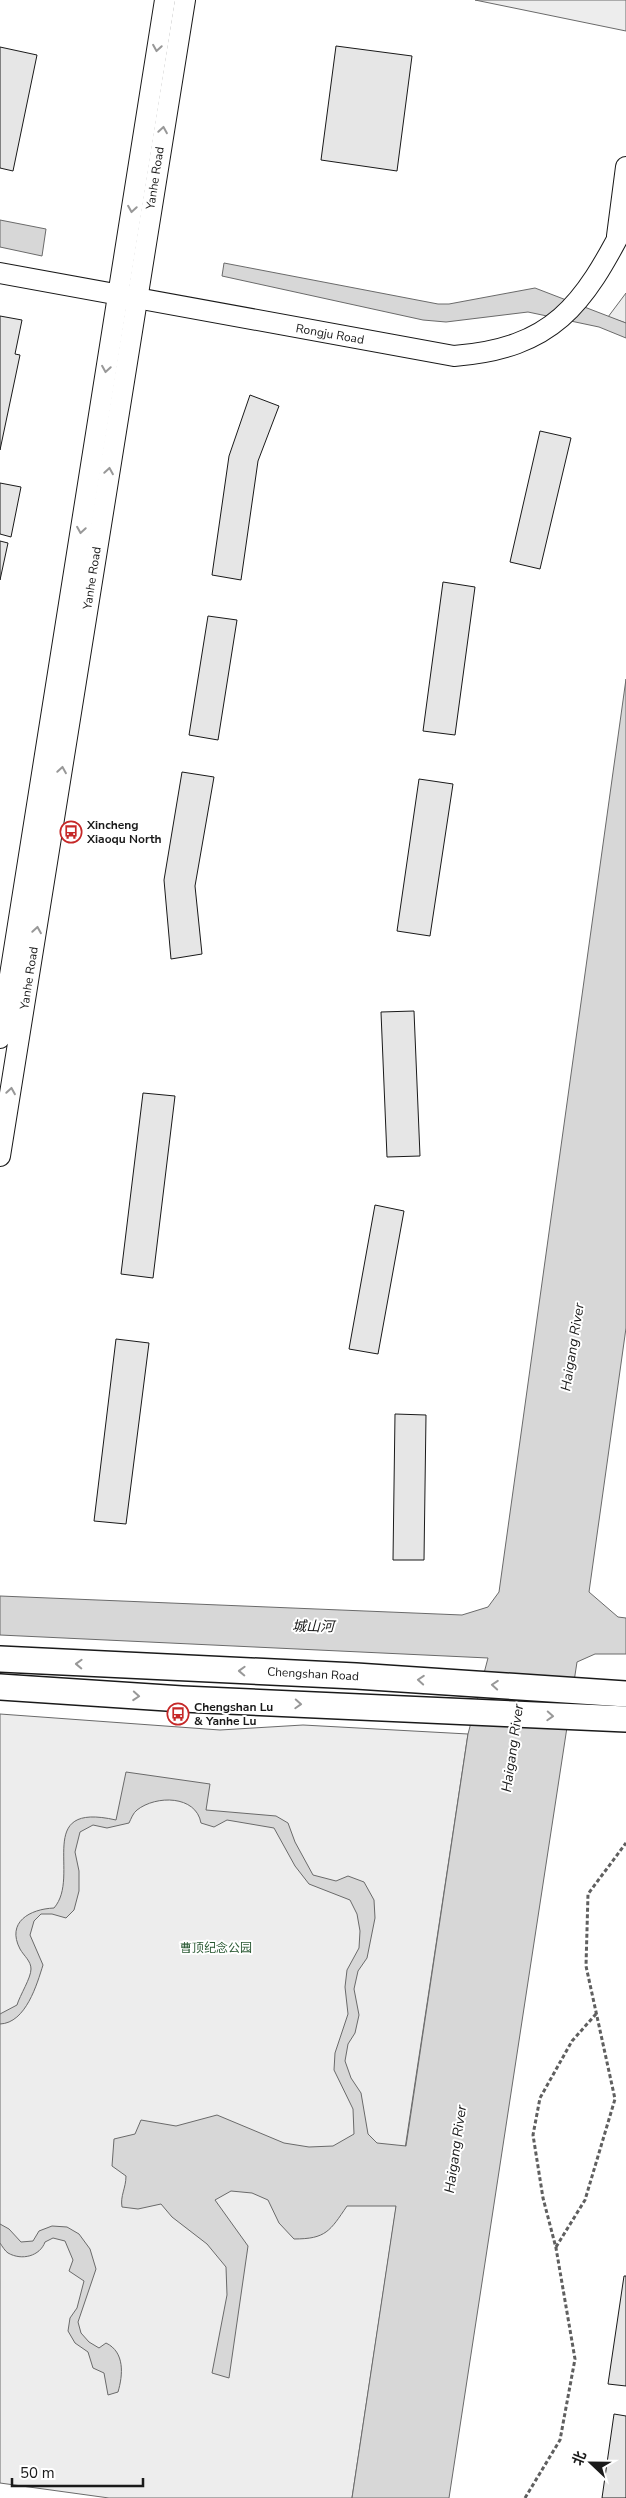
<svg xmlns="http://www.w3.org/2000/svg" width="626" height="2498" viewBox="0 0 626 2498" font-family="'Nunito Sans','Noto Sans SC',sans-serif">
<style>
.built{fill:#ededed;stroke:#6a6a6a}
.water{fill:#d7d7d7;stroke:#6a6a6a}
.building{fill:#e6e6e6;stroke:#1a1a1a}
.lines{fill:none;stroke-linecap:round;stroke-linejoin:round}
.minor-casing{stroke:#1a1a1a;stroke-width:22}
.major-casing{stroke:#1a1a1a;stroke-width:28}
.path{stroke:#5f5f5f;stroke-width:3;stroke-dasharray:4 2.5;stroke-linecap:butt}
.minor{stroke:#fff;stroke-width:20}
.major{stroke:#fff;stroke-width:25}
.oneway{stroke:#989898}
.labels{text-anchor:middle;stroke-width:4;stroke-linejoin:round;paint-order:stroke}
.street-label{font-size:12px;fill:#1a1a1a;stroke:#fff}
.poi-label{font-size:12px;font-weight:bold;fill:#1a1a1a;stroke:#fff;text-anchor:start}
.park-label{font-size:12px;fill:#2b5a34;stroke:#fff}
.water-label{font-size:14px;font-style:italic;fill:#1a1a1a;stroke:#fff}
</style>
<rect width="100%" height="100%" fill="#fff"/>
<g class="built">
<path d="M475 0H626V31Z"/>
<path d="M626 293V323L608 317Z"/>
<path d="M0 1714 220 1730 303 1725 468 1734 352 2498H109L0 2483Z"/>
</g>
<g class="water">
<path d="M0 220 46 229 42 256 0 247Z"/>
<path d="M224 263 438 304H449L535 288 626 323V338L599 327 528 312 446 322 423 320 222 276Z"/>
<path d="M626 679V1328L589 1592 618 1617 626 1618V1654H595L577 1662 449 2498H352L396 2206H347C330 2231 326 2239 294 2239L279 2223 268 2200 252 2193 231 2191 215 2200 248 2246 229 2378 212 2373 227 2295 226 2267 207 2244 172 2217 161 2204 138 2209 122 2207C120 2196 126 2188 126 2176L112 2166 114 2139 135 2134 141 2120 176 2126 217 2115 284 2143 309 2147 333 2146 354 2134 353 2109 334 2070 335 2053 348 2014 345 1987 347 1970 359 1948 360 1931 357 1914 350 1900 309 1884 295 1866 274 1828 227 1820 214 1827 201 1823C196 1795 156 1795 137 1810 133 1813 131 1819 129 1823L107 1828 93 1825 80 1832 75 1852 79 1871V1891L74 1910 66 1918 52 1914H41L34 1921 30 1935 43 1965C37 1984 26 2023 0 2024V2014L17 2005C20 1995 31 1978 31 1969 31 1961 24 1956 20 1949 6 1922 30 1909 54 1908 82 1876 32 1801 116 1820L126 1772 210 1784 206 1810 276 1816 288 1823 295 1842 313 1875 336 1881 348 1876 364 1882 374 1900 375 1918 367 1958 358 1971 354 1989 359 2015 355 2033 348 2044 345 2061 351 2078 361 2093 368 2134 377 2143 406 2146 468 1734 488 1658 0 1635V1596L462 1615 488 1607 499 1592Z"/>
<path d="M0 2224 9 2229 21 2242 33 2241 39 2231 52 2226 67 2227 79 2234 90 2249 96 2269 78 2322 81 2333 89 2342 99 2348 106 2343C125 2352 123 2375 118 2392L108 2395 104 2373 93 2368 88 2352 75 2343 68 2331 70 2318 77 2308 84 2281 69 2271 73 2260 65 2241 53 2238 45 2242C40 2256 22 2261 8 2253 5 2251 2 2246 0 2243Z"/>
</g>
<g class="building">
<path d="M336 46 412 56 397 171 321 160Z"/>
<path d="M0 47 37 55 13 171 0 168Z"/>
<path d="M0 316 22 320 15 354 20 355 0 450Z"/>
<path d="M250 395 279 406 258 461 241 580 212 575 229 456Z"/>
<path d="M540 431 571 438 540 569 510 562Z"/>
<path d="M0 483 21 487 11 537 0 534Z"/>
<path d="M0 541 8 543 0 580Z"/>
<path d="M443 582 475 587 455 735 423 731Z"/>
<path d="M208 616 237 620 218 740 189 735Z"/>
<path d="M182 772 214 777 195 886 202 954 171 959 164 880Z"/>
<path d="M419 779 453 784 430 936 397 931Z"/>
<path d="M414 1011 420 1156 387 1157 381 1012Z"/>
<path d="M143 1093 175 1096 153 1278 121 1274Z"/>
<path d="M375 1205 404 1211 378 1354 349 1349Z"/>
<path d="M116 1339 149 1343 126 1524 94 1521Z"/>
<path d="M395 1414 426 1415 424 1560H393Z"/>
<path d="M624 2276H626V2386L608 2384Z"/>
<path d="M614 2414 626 2416V2498H602Z"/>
</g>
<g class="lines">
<g class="minor-casing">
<g id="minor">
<path d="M617 236 626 167"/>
<path d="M0 273 454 356C553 348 583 306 626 222"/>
<path d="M0 1038 165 0"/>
<path d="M0 1156 185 0"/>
</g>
</g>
<g class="major-casing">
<g id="major">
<path d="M0 1659 356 1676 626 1694"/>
<path d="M0 1687 182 1699 626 1719"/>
</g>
</g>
<g class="path">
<path d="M556 2247 585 2200 615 2099 586 1966 588 1894 626 1843"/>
<path d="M525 2498 560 2440 575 2359 556 2248 543 2198 533 2135 540 2098 572 2041 596 2014"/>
</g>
<use href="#minor" class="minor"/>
<use href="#major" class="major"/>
</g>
<defs><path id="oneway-chevron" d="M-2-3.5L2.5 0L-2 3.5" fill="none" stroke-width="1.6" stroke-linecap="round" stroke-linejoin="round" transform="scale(1.25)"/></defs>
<g class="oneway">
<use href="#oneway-chevron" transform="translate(157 48) rotate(99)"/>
<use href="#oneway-chevron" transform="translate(163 130) rotate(-81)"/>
<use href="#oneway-chevron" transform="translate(132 209) rotate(99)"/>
<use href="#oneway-chevron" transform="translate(106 369) rotate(99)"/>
<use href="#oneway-chevron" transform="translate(109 471) rotate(-81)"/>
<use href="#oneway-chevron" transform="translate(81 530) rotate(99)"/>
<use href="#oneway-chevron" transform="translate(62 770) rotate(-81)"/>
<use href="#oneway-chevron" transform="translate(37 930) rotate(-81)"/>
<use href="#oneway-chevron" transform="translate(11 1091) rotate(-81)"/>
<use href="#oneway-chevron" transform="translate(79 1664) rotate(-178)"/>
<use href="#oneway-chevron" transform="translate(242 1671) rotate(-178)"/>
<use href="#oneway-chevron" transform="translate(421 1680) rotate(-176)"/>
<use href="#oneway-chevron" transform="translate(495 1685) rotate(-176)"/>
<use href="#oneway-chevron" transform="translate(136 1696) rotate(4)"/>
<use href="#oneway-chevron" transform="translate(298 1704) rotate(3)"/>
<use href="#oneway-chevron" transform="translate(550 1716) rotate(3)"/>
</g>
<defs>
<g id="bus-ring" transform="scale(1.125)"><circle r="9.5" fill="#fff" stroke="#c62828" stroke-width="1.5"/><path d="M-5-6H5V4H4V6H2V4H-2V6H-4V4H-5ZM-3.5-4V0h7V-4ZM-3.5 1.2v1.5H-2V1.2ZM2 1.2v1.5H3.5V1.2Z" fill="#c62828"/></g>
</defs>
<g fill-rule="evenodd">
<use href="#bus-ring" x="71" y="832"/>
<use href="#bus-ring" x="178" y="1714"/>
</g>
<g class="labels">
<g class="street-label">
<text transform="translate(155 178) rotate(-81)" y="4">Yanhe Road</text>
<text transform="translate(330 334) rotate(10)" y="4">Rongju Road</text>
<text transform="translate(92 578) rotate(-81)" y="4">Yanhe Road</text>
<text transform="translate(29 978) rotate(-81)" y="4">Yanhe Road</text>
<text transform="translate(313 1674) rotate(3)" y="4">Chengshan Road</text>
</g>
<g class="poi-label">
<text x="87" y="829">Xincheng<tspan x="87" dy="14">Xiaoqu North</tspan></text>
<text x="194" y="1711">Chengshan Lu<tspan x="194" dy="14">&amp; Yanhe Lu</tspan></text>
</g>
<g class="park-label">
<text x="216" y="1952">曹顶纪念公园</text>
</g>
<g class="water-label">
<text transform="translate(572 1347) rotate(-81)" y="5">Haigang River</text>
<text transform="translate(313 1626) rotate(1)" y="5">城山河</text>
<text transform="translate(512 1748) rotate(-82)" y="5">Haigang River</text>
<text transform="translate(455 2149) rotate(-82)" y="5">Haigang River</text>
</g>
</g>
<g transform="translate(591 2463) rotate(292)" stroke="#ffffff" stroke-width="4" paint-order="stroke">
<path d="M0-4L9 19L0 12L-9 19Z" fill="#1a1a1a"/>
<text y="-8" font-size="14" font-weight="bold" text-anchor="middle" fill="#1a1a1a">北</text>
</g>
<path d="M12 2478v8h131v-8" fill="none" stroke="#1a1a1a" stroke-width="2.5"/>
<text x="20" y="2478" font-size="15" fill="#1a1a1a" stroke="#ffffff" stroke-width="4" paint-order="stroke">50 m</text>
</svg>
